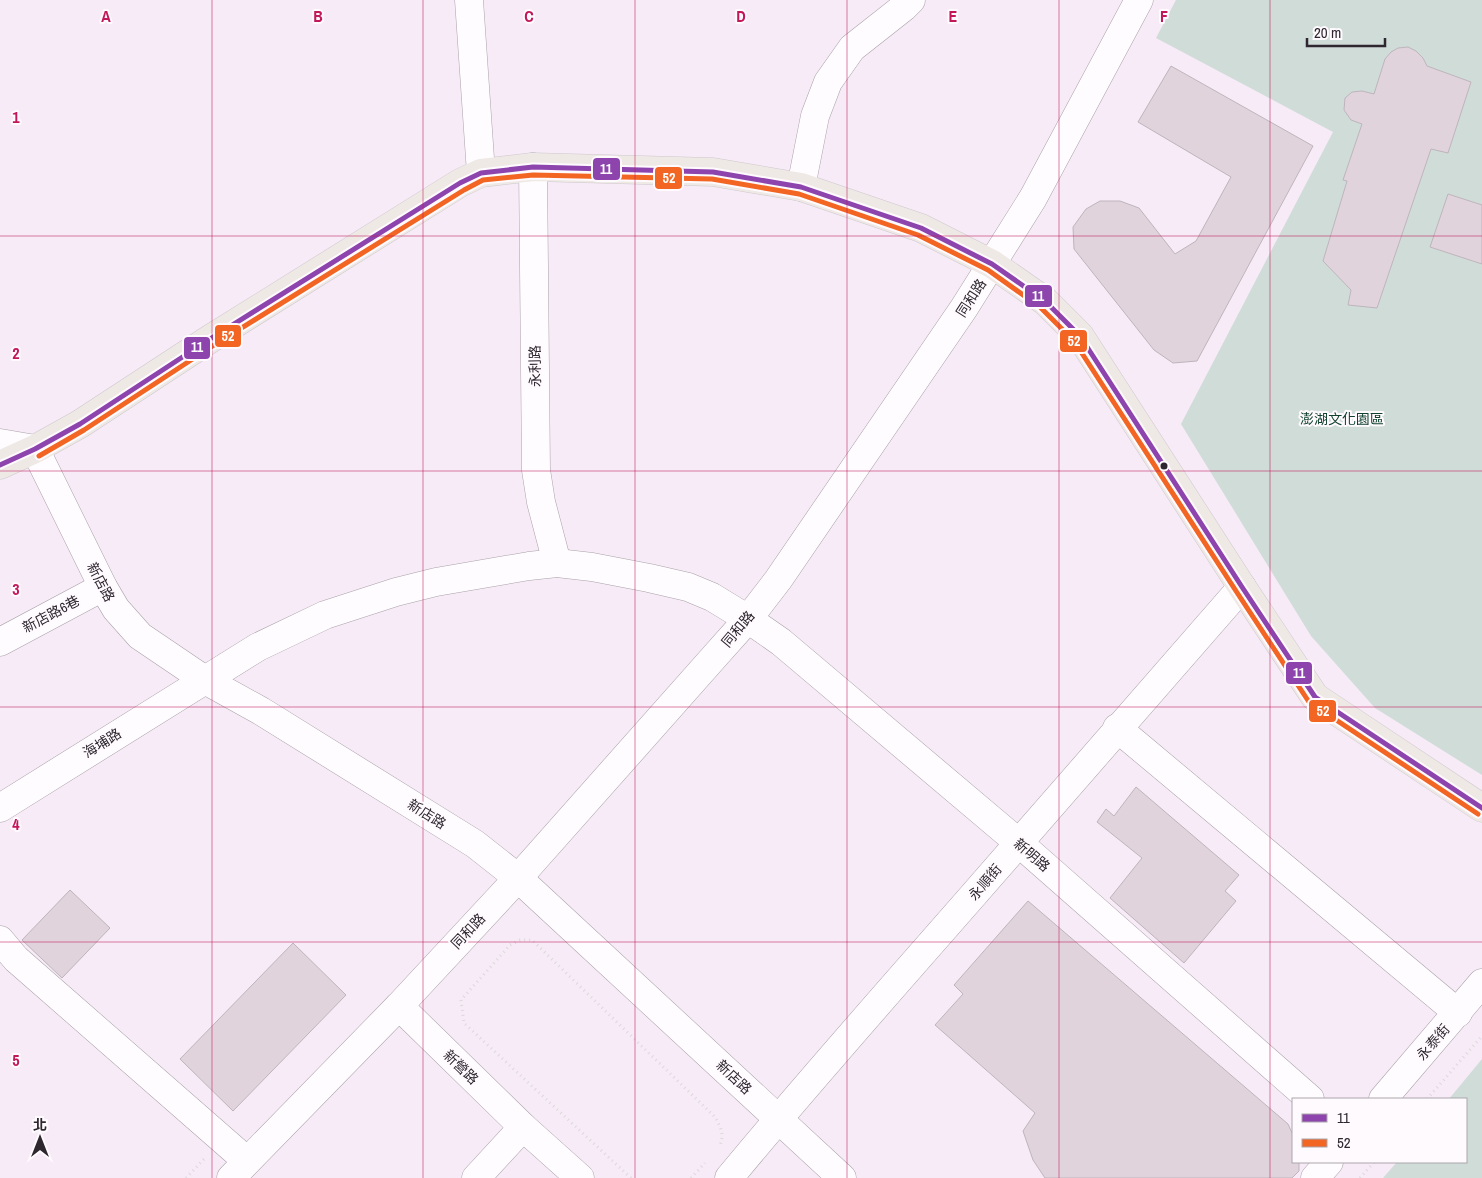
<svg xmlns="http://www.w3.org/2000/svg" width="1482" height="1178" viewBox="0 0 1482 1178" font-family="'Archivo Narrow','Noto Sans TC',sans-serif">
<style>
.green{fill:#d0dcd8}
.building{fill:#e0d3dc;stroke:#beb5bc}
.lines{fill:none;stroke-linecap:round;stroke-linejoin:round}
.minor-casing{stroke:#aaa2aa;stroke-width:29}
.major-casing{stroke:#cec8ce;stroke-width:29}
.path{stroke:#dcd8dc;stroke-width:3;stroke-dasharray:1 4;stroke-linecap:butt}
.minor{stroke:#fefcfe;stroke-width:28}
.major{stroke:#efe9e6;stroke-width:28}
.bus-1-casing{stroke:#fefafe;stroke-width:9}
.bus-2-casing{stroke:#fefafe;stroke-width:9}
.bus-1{stroke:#8e44ad;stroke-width:5}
.bus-2{stroke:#f26522;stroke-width:5}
.grid{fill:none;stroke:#c2185b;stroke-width:1;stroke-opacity:0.55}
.bus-dot{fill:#2e272f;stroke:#fefafe;stroke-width:2}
.labels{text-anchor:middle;stroke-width:4;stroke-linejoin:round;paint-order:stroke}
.street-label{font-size:14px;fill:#2e272f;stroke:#fefafe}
.park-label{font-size:14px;fill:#10422e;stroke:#fefafe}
.grid-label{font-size:16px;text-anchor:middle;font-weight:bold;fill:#c2185b;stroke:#fefafe;stroke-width:4;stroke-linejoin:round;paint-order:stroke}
.line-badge{stroke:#fefafe;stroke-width:2}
.badge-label{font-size:14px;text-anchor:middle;font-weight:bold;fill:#fff}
</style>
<rect width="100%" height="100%" fill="#f6ebf6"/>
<g class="green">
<path d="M1176 0H1482V775L1375 708 1311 636 1181 424 1333 132 1156 38Z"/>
<path d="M1482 1059V1178H1383L1397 1162H1466V1099H1449Z"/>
</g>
<g class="building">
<path d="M1408 47 1416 51 1423 58 1427 66 1471 82 1448 153 1431 149 1377 308 1348 305 1351 290 1323 261 1347 181 1343 180 1362 124 1351 120 1344 110 1345 98 1352 92 1362 91 1374 94 1385 59 1391 52 1398 48Z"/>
<path d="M1171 66 1313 146 1197 361 1173 363 1154 350 1074 249 1073 227 1086 209 1100 201H1120L1139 208 1175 254 1196 241 1231 177 1138 122Z"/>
<path d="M1448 194 1482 205V264L1430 247Z"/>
<path d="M1136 787 1239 875 1225 891 1236 901 1184 963 1110 898 1142 858 1097 822 1106 809 1114 816Z"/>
<path d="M70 890 110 928 62 978 22 940Z"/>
<path d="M1028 901 1288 1124 1293 1135V1162H1299V1171L1292 1178H1045L1033 1160 1023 1131 1035 1113 935 1025 963 994 954 985Z"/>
<path d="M293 943 346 995 233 1111 180 1059Z"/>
</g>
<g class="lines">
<g class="minor-casing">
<g id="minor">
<path d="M469 0 481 173"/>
<path d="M533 167 536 470 541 502 557 563"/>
<path d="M801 187 815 116 828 82 852 48 904 7 911 0"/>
<path d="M0 443 35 449 103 587 116 609 140 636 205 680 261 711 475 844 518 878 842 1178"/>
<path d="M0 642 103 587"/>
<path d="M1117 728 1458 1013"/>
<path d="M0 808 258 647 325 615 396 592 436 582 529 566 557 563 592 567 649 578 688 587 712 597 748 619 781 642 1019 843 1310 1099"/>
<path d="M0 940 16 959 247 1161"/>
<path d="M399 1006 523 1127 580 1178"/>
<path d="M1383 1099 1482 983"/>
<path d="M231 1178 399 1006 518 878 715 656 748 619 778 580 964 308 1033 198 1139 0"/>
<path d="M476 1178 523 1127"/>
<path d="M729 1178C809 1081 893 987 976 892 1064 791 1152 689 1242 587"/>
<path d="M1315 1178 1329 1162"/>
</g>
</g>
<g class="major-casing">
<path id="major" d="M0 465 35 449 80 424 210 339 460 183 481 173 533 167 713 172 801 187 921 228 992 264 1045 301 1080 336 1242 587 1315 697 1482 808"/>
</g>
<g class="path">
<path d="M1427 1099 1482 1036"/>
<path d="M186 1178 205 1158"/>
<path d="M631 1178 464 1023 461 1000 510 945 520 940H532L715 1117C720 1126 725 1134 720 1145"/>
<path d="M691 1178 705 1163"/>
<path d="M1360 1178 1374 1162"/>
</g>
<use href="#minor" class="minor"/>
<use href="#major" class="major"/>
<g class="bus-1-casing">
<path id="bus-1" d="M0 465 35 449 80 424 210 339 460 183 481 173 533 167 713 172 801 187 921 228 992 264 1045 301 1080 336 1242 587 1315 697 1482 808"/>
</g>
<g class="bus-2-casing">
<path id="bus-2" d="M39 456 84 430 214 345 464 190 483 180 533 175 712 179 799 194 918 235 988 270 1040 307 1074 341 1236 591 1309 702 1478 814"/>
</g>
<use href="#bus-1" class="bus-1"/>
<use href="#bus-2" class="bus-2"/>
</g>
<path class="grid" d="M212 0V1178M423 0V1178M635 0V1178M847 0V1178M1059 0V1178M1270 0V1178M0 236H1482M0 471H1482M0 707H1482M0 942H1482"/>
<circle class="bus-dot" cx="1164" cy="466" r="4.5"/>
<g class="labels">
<g class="street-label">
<text transform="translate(971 298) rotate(-57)" y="5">同和路</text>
<text transform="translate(535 366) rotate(-91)" y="5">永利路</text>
<text transform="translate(101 582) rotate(62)" y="5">新店路</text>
<text transform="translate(51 614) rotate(-28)" y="5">新店路6巷</text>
<text transform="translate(738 629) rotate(-50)" y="5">同和路</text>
<text transform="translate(102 743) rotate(-32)" y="5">海埔路</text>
<text transform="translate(427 814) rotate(32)" y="5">新店路</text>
<text transform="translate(1032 855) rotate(41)" y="5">新明路</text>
<text transform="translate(985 882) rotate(-49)" y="5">永順街</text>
<text transform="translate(468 931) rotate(-47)" y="5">同和路</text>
<text transform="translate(1433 1042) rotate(-49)" y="5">永泰街</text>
<text transform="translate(461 1067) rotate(44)" y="5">新營路</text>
<text transform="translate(734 1077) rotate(43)" y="5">新店路</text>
</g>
<g class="park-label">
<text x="1342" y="424">澎湖文化園區</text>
</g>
</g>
<g class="grid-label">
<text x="106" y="22">A</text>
<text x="318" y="22">B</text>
<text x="529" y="22">C</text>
<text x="741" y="22">D</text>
<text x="953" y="22">E</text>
<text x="1164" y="22">F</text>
<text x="16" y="123">1</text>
<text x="16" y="359">2</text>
<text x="16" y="595">3</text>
<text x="16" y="830">4</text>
<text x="16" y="1066">5</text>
</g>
<g class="line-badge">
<rect x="592" y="157" width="29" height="24" rx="5" fill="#8e44ad"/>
<rect x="654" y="166" width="29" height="24" rx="5" fill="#f26522"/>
<rect x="1024" y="284" width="29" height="24" rx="5" fill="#8e44ad"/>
<rect x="214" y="324" width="28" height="24" rx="5" fill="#f26522"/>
<rect x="1059" y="329" width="29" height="24" rx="5" fill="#f26522"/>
<rect x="183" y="336" width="28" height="24" rx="5" fill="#8e44ad"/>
<rect x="1285" y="661" width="28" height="24" rx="5" fill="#8e44ad"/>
<rect x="1308" y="699" width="29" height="24" rx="5" fill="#f26522"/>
</g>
<g class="badge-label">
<text x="606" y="174">11</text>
<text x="669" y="183">52</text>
<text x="1038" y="301">11</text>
<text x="228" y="341">52</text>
<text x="1074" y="346">52</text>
<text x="197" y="352">11</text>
<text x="1299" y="678">11</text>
<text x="1323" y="716">52</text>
</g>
<rect x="1292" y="1098" width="175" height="65" fill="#fefafe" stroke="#aba6ab"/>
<rect x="1302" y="1114" width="25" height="8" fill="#8e44ad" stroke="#aba6ab"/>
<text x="1337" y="1123" font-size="15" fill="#2e272f">11</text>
<rect x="1302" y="1139" width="25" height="8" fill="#f26522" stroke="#aba6ab"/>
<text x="1337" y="1148" font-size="15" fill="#2e272f">52</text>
<g transform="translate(40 1138)" stroke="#fefafe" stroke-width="4" paint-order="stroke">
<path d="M0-4L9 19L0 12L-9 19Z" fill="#2e272f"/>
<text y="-8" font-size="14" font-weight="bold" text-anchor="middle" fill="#2e272f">北</text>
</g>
<path d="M1307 38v8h78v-8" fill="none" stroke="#2e272f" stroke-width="2.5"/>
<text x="1314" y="38" font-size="15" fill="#2e272f" stroke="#fefafe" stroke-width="4" paint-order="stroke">20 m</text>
</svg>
